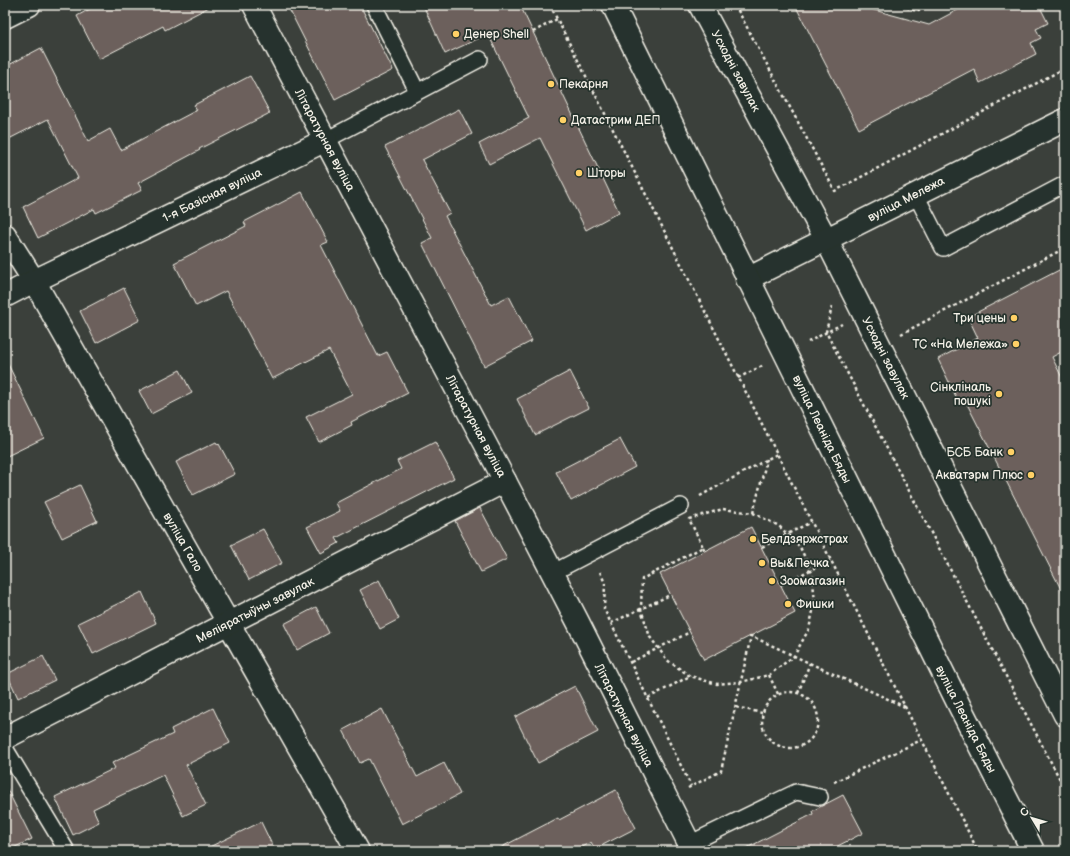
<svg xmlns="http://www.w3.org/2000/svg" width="1070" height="856" viewBox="0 0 1070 856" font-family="'Balsamiq Sans',sans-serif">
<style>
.building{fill:#6c605b;stroke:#f4f1e8}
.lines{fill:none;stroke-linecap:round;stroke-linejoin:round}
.service-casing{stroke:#f4f1e8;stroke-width:18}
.minor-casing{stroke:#f4f1e8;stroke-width:25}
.secondary-casing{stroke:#f4f1e8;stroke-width:25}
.path{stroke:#f4f1e8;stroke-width:2.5;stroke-dasharray:3 3;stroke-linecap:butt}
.service{stroke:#26332d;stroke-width:15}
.minor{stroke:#26332d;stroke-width:22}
.secondary{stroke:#26332d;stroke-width:22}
.poi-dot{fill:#ffd166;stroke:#26332d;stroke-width:1.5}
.labels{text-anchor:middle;stroke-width:3.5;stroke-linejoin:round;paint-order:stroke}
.poi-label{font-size:12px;fill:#f4f1e8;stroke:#26332d;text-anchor:start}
.street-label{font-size:12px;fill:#f4f1e8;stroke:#26332d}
</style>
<rect width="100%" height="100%" fill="#3b403b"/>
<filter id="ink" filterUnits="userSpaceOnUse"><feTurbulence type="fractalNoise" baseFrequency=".025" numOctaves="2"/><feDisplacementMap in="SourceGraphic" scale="8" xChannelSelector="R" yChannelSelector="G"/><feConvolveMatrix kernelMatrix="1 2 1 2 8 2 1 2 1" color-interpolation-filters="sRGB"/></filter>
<g filter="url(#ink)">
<g class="building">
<path d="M97 5H213L165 30 163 26 99 59 77 16Z"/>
<path d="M287 5H360L393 70 335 100Z"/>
<path d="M423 5H520L619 212 586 230 540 138 489 164 479 144 529 118 488 34 445 54Z"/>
<path d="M795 5H856L929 25 967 5H1039L1048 23 1036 29 1041 38 1031 43 1036 54 980 83 974 69 859 129Z"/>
<path d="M41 48 88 141 110 129 121 150 197 110 194 105 250 76 270 113 199 149 200 150 138 183 142 190 96 213 94 209 38 238 23 207 78 178 48 119 5 141V67Z"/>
<path d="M459 109 472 134 422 160 450 213 445 216 491 305 509 296 532 341 484 366 422 243 432 238 385 147Z"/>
<path d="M302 192 328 242 321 245 378 356 387 352 408 393 351 422 352 425 319 442 306 417 352 394 329 350 272 379 226 291 196 306 174 263 246 226 244 222Z"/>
<path d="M1065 267V350L1052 357 1065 384V597L965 400 959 403 938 359 978 338 968 317Z"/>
<path d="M124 288 140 320 96 343 80 311Z"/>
<path d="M5 358 44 438 5 457Z"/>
<path d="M180 370 192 393 151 414 139 391Z"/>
<path d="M570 371 589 408 535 435 517 399Z"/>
<path d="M620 439 635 467 571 501 556 472Z"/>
<path d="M216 442 218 445 219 444 235 474 193 495 176 462Z"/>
<path d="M435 442 454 478 336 538 339 543 321 553 307 527 340 511 336 503 401 469 397 461Z"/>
<path d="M80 485 97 521 62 538 44 502Z"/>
<path d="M480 508 507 559 481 572 455 521Z"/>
<path d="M751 527 795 613 704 660 660 574Z"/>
<path d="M263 529 282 563 249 580 231 545Z"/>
<path d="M379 580 399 619 380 629 360 590Z"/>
<path d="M142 592 156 623 93 654 78 623Z"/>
<path d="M316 607 329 633 297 650 284 624Z"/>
<path d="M43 656 55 680 18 698 7 674Z"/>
<path d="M575 686 598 732 538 763 515 717Z"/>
<path d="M213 708 230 743 186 765 206 805 183 816 163 775 93 809 99 822 73 835 55 797 115 768 112 763 173 734 171 729Z"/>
<path d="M382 709 417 777 444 763 460 794 402 824 369 759 360 763 343 730Z"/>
<path d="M5 785 32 839 7 851H5Z"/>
<path d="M616 790 636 828 595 849 591 842 574 851H494L558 818 559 820Z"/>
<path d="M843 795 863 833 828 851H741L813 814 812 811Z"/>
<path d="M261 822 275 851H201Z"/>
</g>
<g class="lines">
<g class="service-casing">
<g id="service">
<path d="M374 5 417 91"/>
<path d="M326 140 480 59"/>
<path d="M916 195 943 248 1065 184"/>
<path d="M552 573 681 506"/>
<path d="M5 748 67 851"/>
<path d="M689 844 796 792 820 797"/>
</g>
</g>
<g class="minor-casing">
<g id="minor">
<path d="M254 5 505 481 578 622 693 851"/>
<path d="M700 5 826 239 1065 715"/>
<path d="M5 17 29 5"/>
<path d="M5 235 34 281 358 851"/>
<path d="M747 279 1065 120"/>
<path d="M5 296 34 281 326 140"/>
<path d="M5 738 505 481"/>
</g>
</g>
<g class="secondary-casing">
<path id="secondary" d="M613 5 960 707 1033 851"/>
</g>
<g class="path">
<path d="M550 5 978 851"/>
<path d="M735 5 835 191 1065 68"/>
<path d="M901 5 916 11 927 5"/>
<path d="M533 32 557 19"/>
<path d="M832 306 826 332 1065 789"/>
<path d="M901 334 1065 248"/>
<path d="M808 342 842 324"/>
<path d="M738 378 764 365"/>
<path d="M700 496 777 454"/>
<path d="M723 509 753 513 779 526 800 547 812 573 815 602 809 629 794 656 769 675 741 682 717 684 690 676 667 660 650 637 641 609 642 579 703 547 689 519Z"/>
<path d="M753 513 767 459"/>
<path d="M703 547 705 551"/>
<path d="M762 547 811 522"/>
<path d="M600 572 605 583 604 609 691 786"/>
<path d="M781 585 830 560"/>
<path d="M611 623 670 595"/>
<path d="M631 662 690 632"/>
<path d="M769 675 778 694"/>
<circle cx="790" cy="720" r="28"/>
<path d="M798 693 810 663"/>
<path d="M648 698 690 676"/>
<path d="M736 707 762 713"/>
<path d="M834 782 921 740"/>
<path d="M688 788 721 771 751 636 905 707"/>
</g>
<use href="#service" class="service"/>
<use href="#minor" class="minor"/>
<use href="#secondary" class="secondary"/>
</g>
</g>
<g class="poi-dot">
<circle cx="456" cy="34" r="4"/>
<circle cx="551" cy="84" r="4"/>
<circle cx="563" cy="120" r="4"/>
<circle cx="579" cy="173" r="4"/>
<circle cx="1014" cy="318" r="4"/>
<circle cx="1016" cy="344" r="4"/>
<circle cx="999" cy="394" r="4"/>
<circle cx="1011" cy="452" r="4"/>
<circle cx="1031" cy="475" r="4"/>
<circle cx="753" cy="539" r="4"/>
<circle cx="762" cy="563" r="4"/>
<circle cx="772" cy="581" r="4"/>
<circle cx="788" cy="604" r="4"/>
</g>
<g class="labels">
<g class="poi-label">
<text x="464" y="38">Денер Shell</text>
<text x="559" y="88">Пекарня</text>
<text x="571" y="124">Датастрим ДЕП</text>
<text x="587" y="177">Шторы</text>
<text x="1006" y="322" text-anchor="end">Три цены</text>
<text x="1008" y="348" text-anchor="end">ТС «На Мележа»</text>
<text x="991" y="391" text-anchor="end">Сінкліналь<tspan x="991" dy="14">пошукі</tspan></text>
<text x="1003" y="456" text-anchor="end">БСБ Банк</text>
<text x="1023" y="479" text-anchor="end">Акватэрм Плюс</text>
<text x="761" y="543">Белдзяржстрах</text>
<text x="770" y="567">Вы&amp;Печка</text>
<text x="780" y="585">Зоомагазин</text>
<text x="796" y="608">Фишки</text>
</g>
<g class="street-label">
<text transform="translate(736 71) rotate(62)" y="4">Усходні завулак</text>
<text transform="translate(325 140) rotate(62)" y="4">Літаратурная вуліца</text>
<text transform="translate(212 195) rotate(-26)" y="4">1-я Базісная вуліца</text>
<text transform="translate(906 199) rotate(-27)" y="4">вуліца Мележа</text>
<text transform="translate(886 358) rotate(63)" y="4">Усходні завулак</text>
<text transform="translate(476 426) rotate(62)" y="4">Літаратурная вуліца</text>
<text transform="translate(822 429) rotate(64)" y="4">вуліца Леаніда Бяды</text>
<text transform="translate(183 542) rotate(60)" y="4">вуліца Гало</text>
<text transform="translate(255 610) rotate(-27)" y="4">Меліяратыўны завулак</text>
<text transform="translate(624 715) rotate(63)" y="4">Літаратурная вуліца</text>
<text transform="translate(966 719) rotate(63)" y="4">вуліца Леаніда Бяды</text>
</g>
</g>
<rect width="1070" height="856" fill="none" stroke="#26332d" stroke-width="20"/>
<rect x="10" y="10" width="1050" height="836" fill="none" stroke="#f4f1e8" stroke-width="1.5" filter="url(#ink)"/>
<g transform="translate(1032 818) rotate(308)" stroke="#26332d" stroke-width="3" paint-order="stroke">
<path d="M0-3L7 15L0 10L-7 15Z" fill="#f4f1e8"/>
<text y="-6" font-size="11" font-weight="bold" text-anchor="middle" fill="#f4f1e8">С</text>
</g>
</svg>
